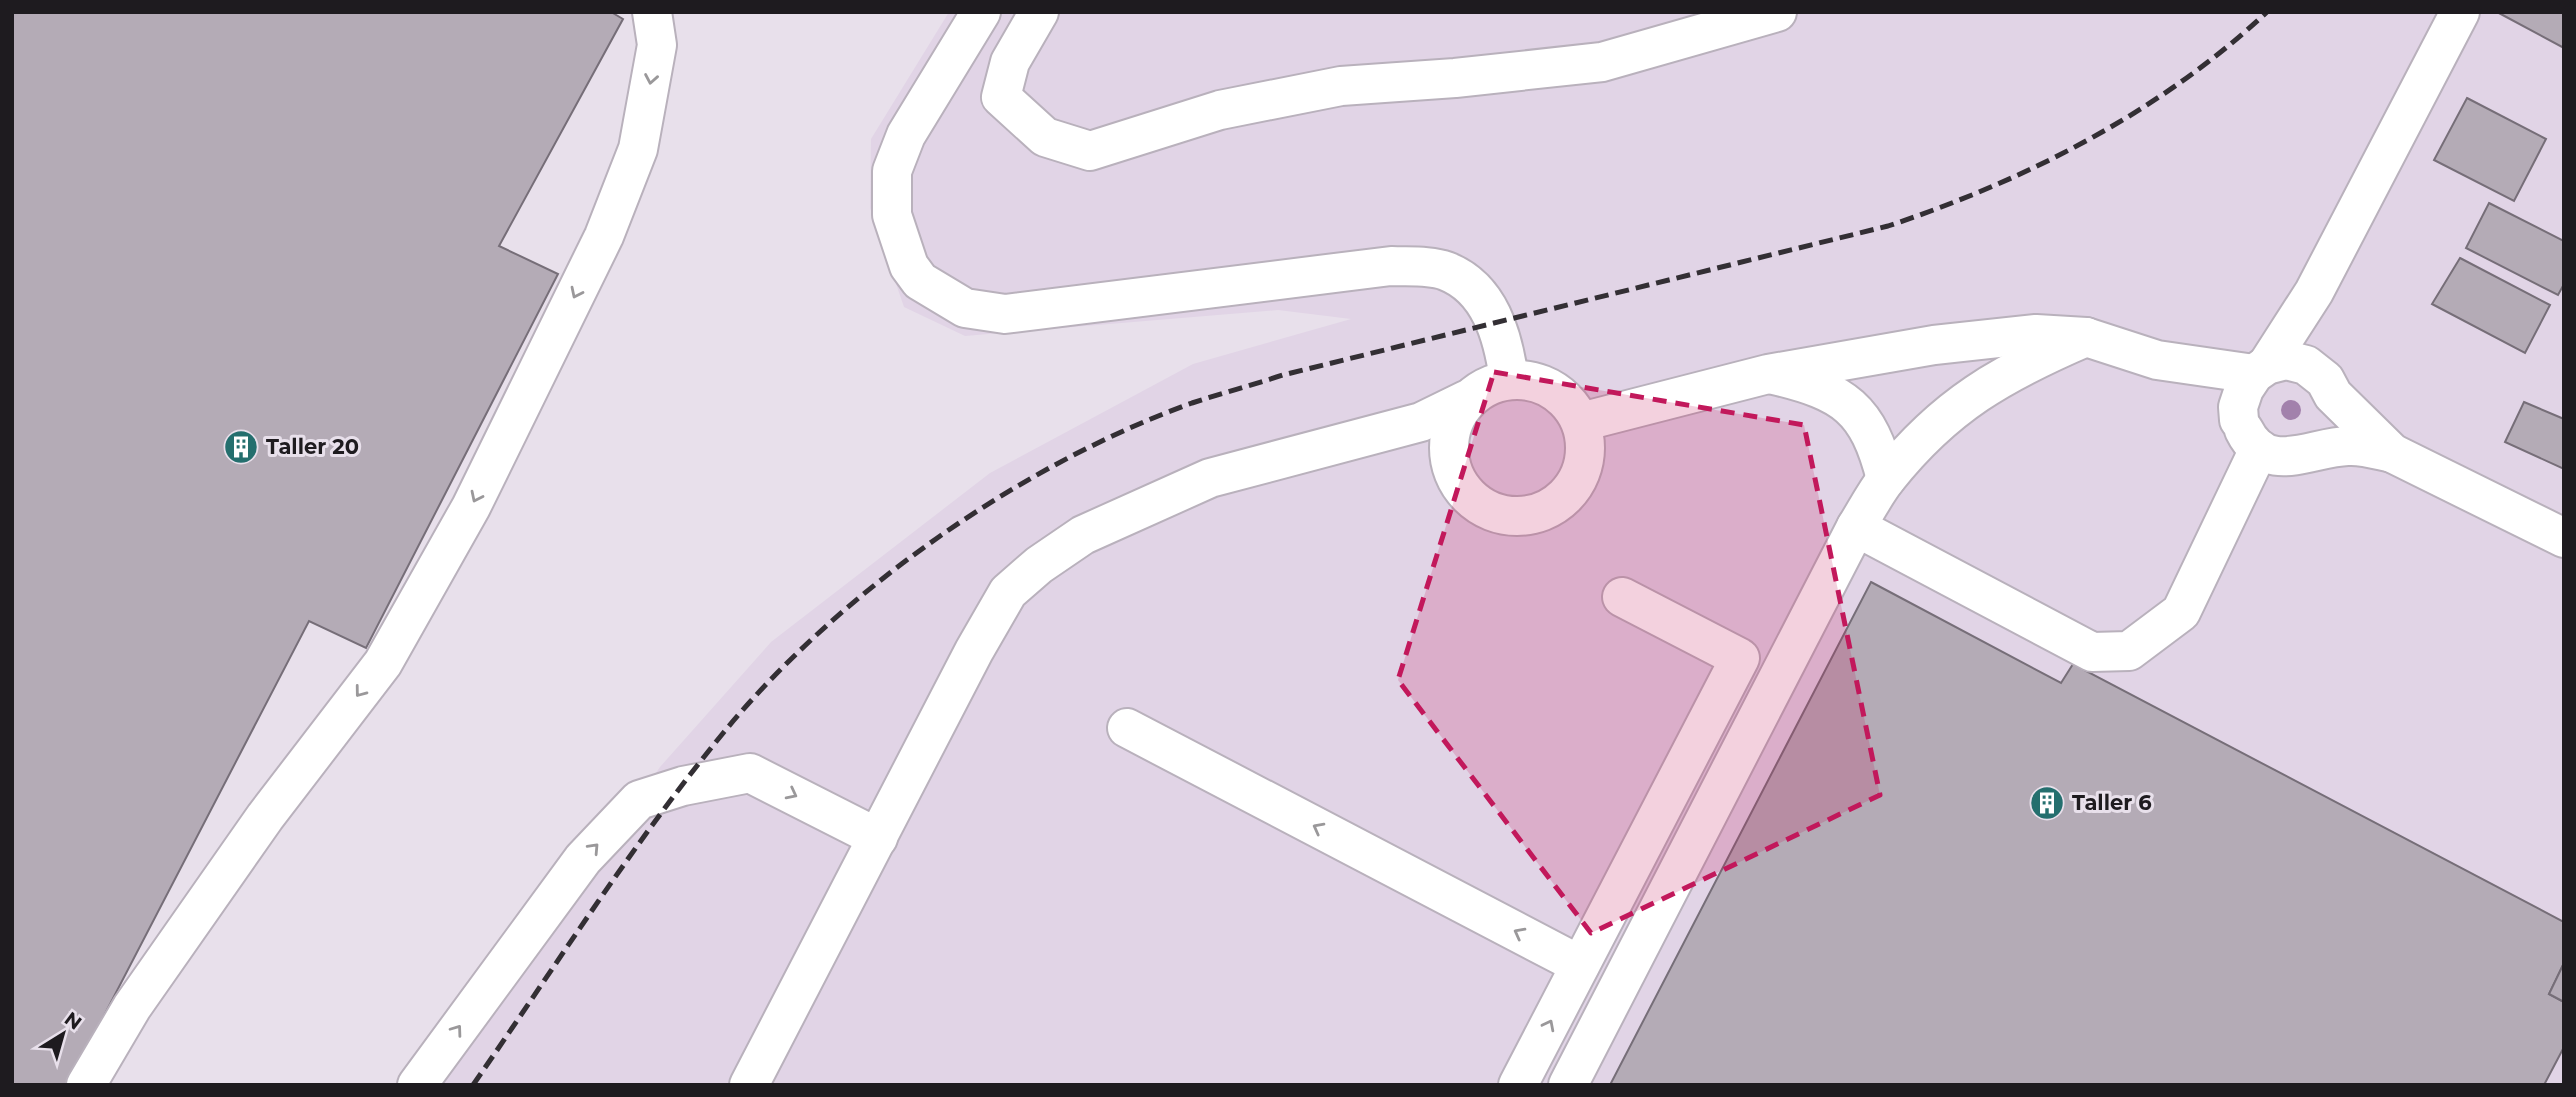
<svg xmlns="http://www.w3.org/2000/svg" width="2576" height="1097" viewBox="0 0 2576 1097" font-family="Montserrat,sans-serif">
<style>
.built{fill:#e1d4e6}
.building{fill:#b4abb6;stroke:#766e78;stroke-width:2}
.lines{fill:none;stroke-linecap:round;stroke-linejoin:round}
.minor-casing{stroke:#b9b1bc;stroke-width:42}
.minor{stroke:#fff;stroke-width:38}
.rail{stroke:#332f34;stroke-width:5;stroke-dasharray:14 7;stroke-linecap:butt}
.tree{fill:#a281ac}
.oneway{stroke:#9a989a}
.marked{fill:#c2185b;fill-opacity:0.2;stroke:#c2185b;stroke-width:5;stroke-dasharray:14 9;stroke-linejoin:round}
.labels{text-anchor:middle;stroke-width:6;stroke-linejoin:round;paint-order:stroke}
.poi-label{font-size:21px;font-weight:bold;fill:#1e1b1f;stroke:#e8e0eb;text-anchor:start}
</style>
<rect width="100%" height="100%" fill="#e8e0eb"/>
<path class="built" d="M949 12H2564V1085H433L564 908 660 767 771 642 990 473 1193 364 1351 319 1278 310 965 336 904 307 870 208 871 139Z"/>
<g class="building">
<path d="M12 12H611L623 19 499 246 558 274 366 648 309 621 68 1085H12Z"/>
<path d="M2497 12H2564V48Z"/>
<path d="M2467 98 2546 139 2514 201 2434 160Z"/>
<path d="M2489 203 2564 241V284L2558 295 2466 248Z"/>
<path d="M2460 258 2550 305 2525 353 2432 304Z"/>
<path d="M2524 402 2564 419V469L2505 442Z"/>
<path d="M1871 582 2061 683 2073 664 2564 922V963L2549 994 2564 1002V1047L2544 1085H1610Z"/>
<path d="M2564 963V1002L2549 994Z"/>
</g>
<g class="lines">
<g class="minor-casing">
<g id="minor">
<path d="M981 12 906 135 892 171V215L909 266 920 281 965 308 1005 314 1391 266C1407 267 1430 265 1446 271 1490 288 1503 336 1509 379"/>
<path d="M1039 12 1010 62 1001 97 1045 137 1090 151 1220 110 1341 86 1455 78 1602 62 1777 12"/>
<path d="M2267 365 2314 292 2460 12"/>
<path d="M1774 375C1845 392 1868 408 1886 479"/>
<circle cx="1517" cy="448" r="68"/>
<path d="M2239 420 2238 407 2244 389 2254 374 2267 365 2286 360 2306 365 2325 380 2333 395 2392 453 2564 538"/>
<path d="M1581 422 1768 374 1934 345 2036 334 2086 337 2157 360 2254 374"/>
<path d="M2244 430C2267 477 2310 447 2348 446 2362 445 2378 450 2392 453"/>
<path d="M1856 527 2092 652 2129 651 2181 612 2259 449"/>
<path d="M1127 728 1580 965"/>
<path d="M86 1085 132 1007 265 817 383 663 471 507 604 236 638 149 657 45 652 12"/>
<path d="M417 1085 583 859 639 800 683 786 750 773 878 838"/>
<path d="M749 1085 974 651 1008 592 1039 565 1083 535 1210 478 1421 422 1466 400"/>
<path d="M1518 1085 1740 658 1622 597"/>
<path d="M1568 1085 1856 527C1866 511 1875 493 1887 478 1945 405 2002 373 2086 337"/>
</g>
</g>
<use href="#minor" class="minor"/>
<path class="rail" d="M473 1085C555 967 633 843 724 732 839 592 1022 464 1192 403 1222 393 1253 385 1283 375L1888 226C2026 180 2160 112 2267 12"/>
</g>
<circle class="tree" cx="2291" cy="410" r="10"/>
<defs><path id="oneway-chevron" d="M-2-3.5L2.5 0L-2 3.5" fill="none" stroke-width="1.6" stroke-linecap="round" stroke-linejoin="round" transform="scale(1.75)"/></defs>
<g class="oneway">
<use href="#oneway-chevron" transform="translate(651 79) rotate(100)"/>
<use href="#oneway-chevron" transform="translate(576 293) rotate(116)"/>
<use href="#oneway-chevron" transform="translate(476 497) rotate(116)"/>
<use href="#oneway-chevron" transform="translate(360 692) rotate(127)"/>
<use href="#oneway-chevron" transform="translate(792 794) rotate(27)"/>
<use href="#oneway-chevron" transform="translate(1318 828) rotate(-152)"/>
<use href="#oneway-chevron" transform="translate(594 848) rotate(-47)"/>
<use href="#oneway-chevron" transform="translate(1519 933) rotate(-152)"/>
<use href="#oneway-chevron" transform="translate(1549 1025) rotate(-63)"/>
<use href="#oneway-chevron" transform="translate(457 1030) rotate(-54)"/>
</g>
<path class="marked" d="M1494 372 1804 425 1880 795 1591 933 1398 680Z"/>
<defs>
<g id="building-disc" transform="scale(1.75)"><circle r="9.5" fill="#246f6e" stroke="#e8e0eb"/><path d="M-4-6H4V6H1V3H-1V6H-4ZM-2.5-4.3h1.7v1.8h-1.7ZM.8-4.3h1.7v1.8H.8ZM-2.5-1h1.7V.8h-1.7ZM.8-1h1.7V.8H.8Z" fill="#fff"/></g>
</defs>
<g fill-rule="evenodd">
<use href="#building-disc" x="241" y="447"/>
<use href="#building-disc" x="2047" y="803"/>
</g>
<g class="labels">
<g class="poi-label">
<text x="266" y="454">Taller 20</text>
<text x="2072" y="810">Taller 6</text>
</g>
</g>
<rect width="2576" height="1097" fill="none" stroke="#1e1b1f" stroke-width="28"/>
<g transform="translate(63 1034) rotate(37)" stroke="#e8e0eb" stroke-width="5" paint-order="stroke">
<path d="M0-5L12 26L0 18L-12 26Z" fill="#1e1b1f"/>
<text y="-10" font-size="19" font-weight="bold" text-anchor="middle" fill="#1e1b1f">N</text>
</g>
</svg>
